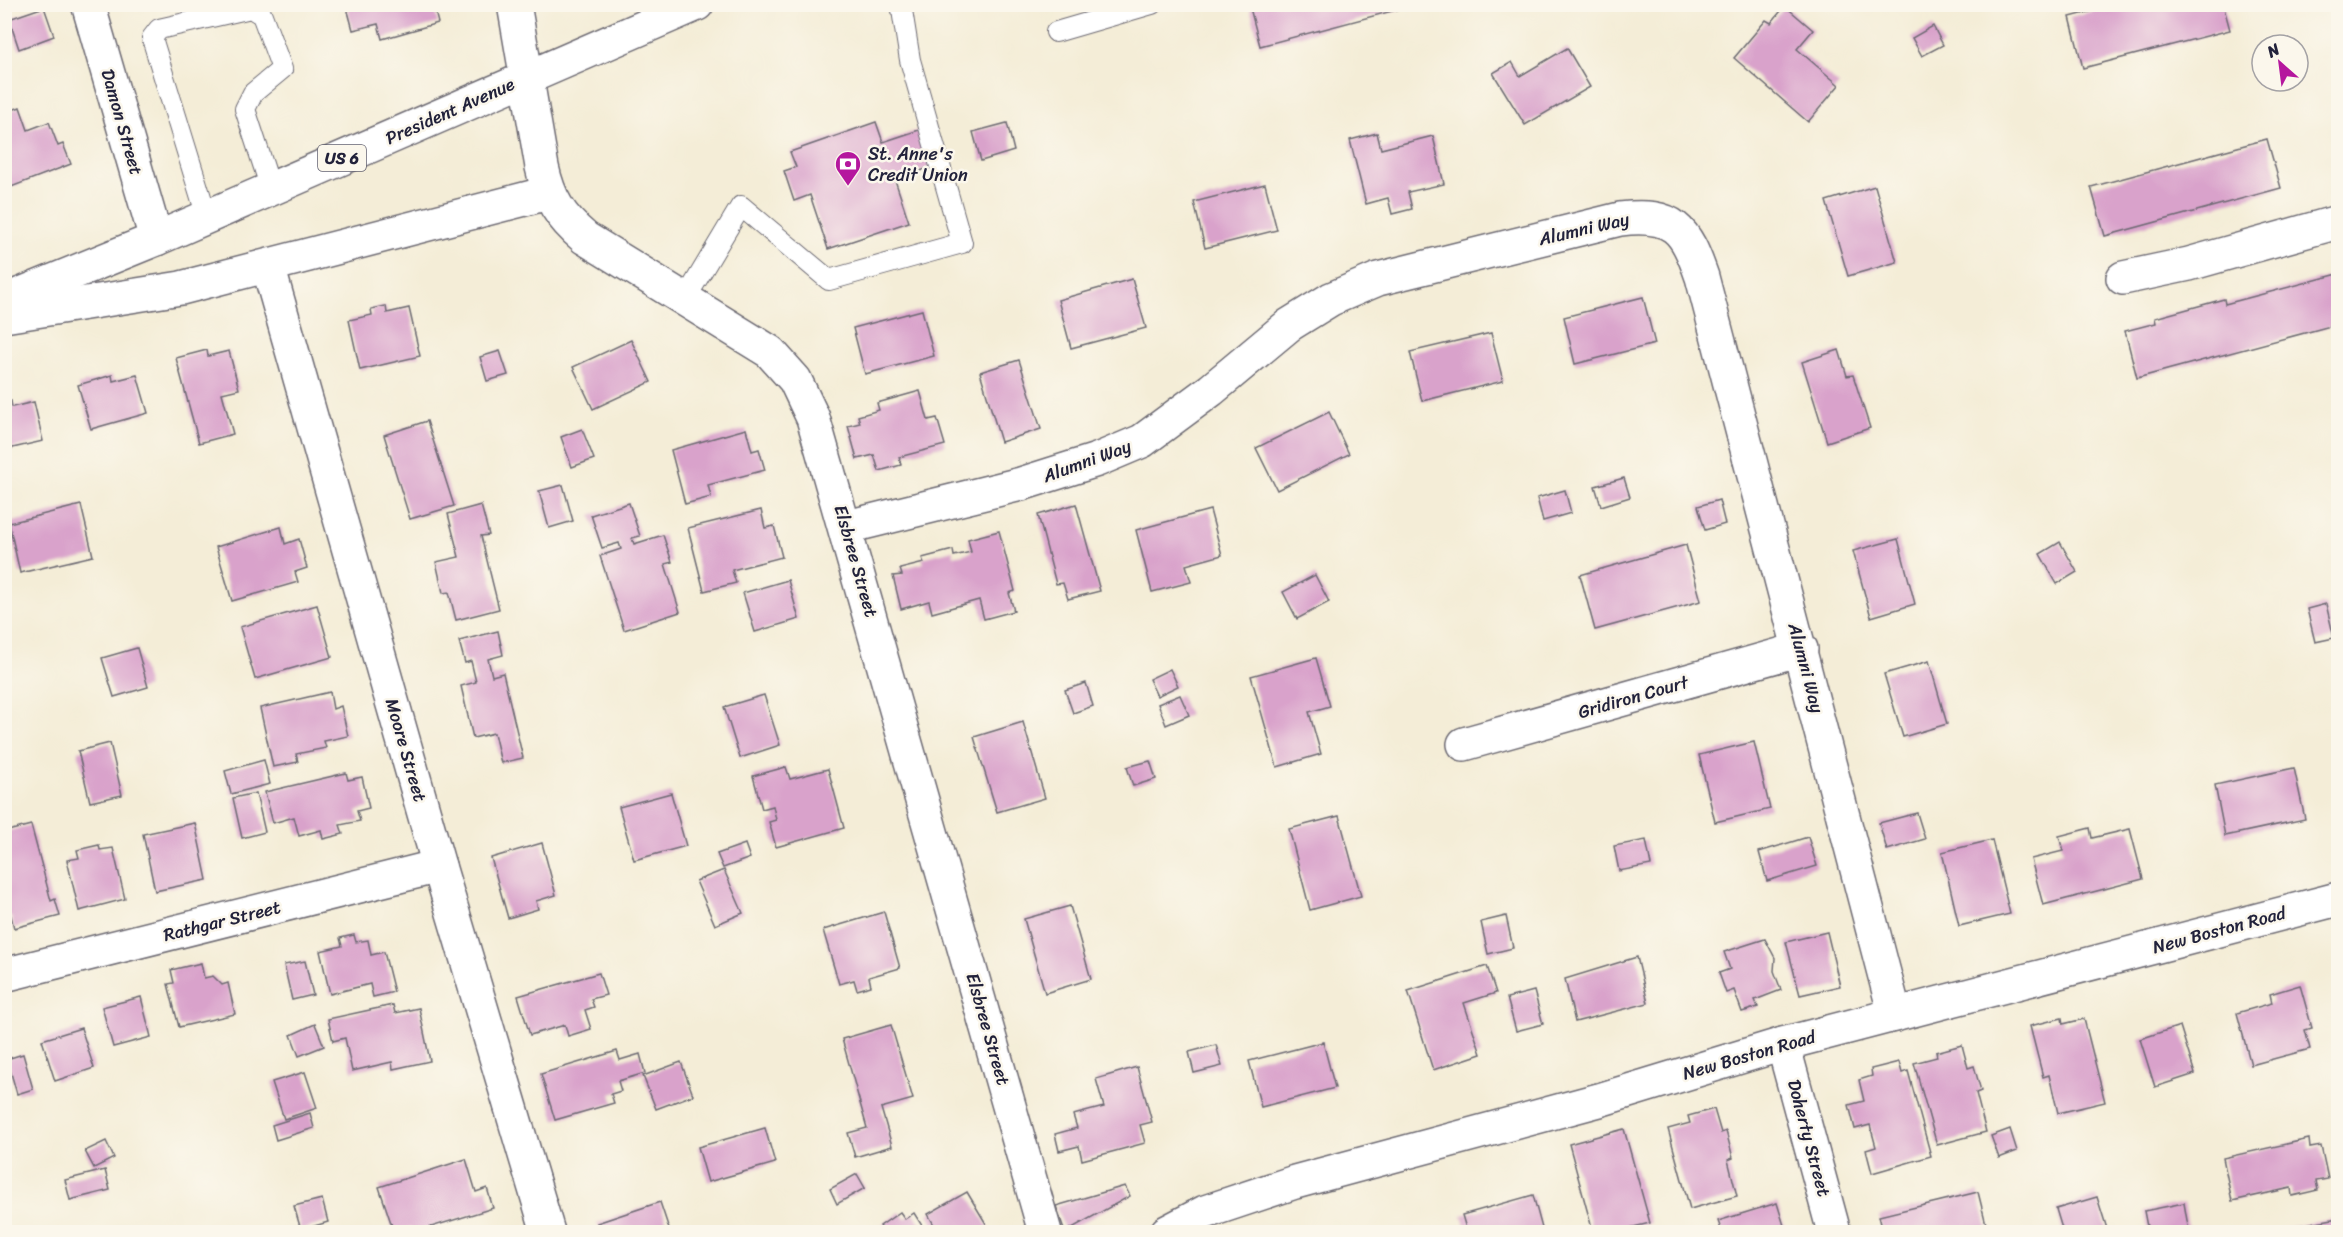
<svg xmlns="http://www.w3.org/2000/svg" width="2343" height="1237" viewBox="0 0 2343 1237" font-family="Sriracha,sans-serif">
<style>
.building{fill:#d9a2cb}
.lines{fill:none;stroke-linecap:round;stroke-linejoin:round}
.lane-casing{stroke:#6c6972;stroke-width:22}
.street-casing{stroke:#6c6972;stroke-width:36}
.secondary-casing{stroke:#6c6972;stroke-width:36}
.primary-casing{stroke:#6c6972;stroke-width:36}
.lane{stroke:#fff;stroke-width:20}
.street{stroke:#fff;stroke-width:33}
.secondary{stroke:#fff;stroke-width:33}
.primary{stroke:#fff;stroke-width:33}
.labels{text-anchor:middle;stroke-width:5;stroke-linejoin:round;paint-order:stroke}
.shield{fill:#fbf7ec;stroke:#636270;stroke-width:1.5}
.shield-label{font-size:16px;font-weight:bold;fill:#22223b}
.street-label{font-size:18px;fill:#22223b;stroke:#fbf7ec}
.poi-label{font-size:18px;fill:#22223b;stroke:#fbf7ec;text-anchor:start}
</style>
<rect width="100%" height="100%" fill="#fbf7ec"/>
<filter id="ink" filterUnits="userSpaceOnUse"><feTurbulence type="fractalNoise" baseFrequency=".0167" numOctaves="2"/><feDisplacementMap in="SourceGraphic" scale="12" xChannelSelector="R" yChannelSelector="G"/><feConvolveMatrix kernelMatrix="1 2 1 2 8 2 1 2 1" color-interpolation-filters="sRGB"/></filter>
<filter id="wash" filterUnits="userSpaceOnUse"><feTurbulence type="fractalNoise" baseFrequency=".008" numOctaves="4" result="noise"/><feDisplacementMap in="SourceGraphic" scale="24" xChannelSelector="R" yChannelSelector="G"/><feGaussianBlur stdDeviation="1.35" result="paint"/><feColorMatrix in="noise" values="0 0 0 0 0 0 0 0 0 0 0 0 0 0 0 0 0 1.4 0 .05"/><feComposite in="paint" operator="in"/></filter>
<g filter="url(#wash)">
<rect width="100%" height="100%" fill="#f4edd7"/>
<g id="blocks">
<g class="building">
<path d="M346 4H433L438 23 382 39 378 24 353 30Z"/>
<path d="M1249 4H1415V5L1260 46Z"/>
<path d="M2120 4H2223L2230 30 2083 68 2070 17Z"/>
<path d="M1785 6 1813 30 1797 49 1839 85 1808 122 1734 58 1766 20 1771 23Z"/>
<path d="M44 7 54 36 19 49 9 19Z"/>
<path d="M1933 26 1943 45 1922 56 1912 38Z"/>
<path d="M1567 48 1590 87 1525 125 1493 73 1512 62 1520 76Z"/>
<path d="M20 107 28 130 49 122 58 146 63 144 71 164 6 189 4 113Z"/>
<path d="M876 122 883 142 925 128 937 165 895 180 909 222 828 249 810 195 794 201 784 171 796 167 790 152Z"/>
<path d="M1007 123 1014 151 981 161 973 132Z"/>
<path d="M1377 133 1381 149 1433 136 1444 184 1408 192 1412 209 1392 214 1388 198 1366 204 1350 140Z"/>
<path d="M2267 139 2281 188 2105 236 2091 187Z"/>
<path d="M1265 184 1277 230 1205 248 1194 202Z"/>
<path d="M1875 186 1897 262 1848 276 1826 201Z"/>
<path d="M2338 274V324L2137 378 2125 331 2156 323 2155 318 2224 299 2225 304Z"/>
<path d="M1132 279 1146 328 1071 348 1058 300Z"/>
<path d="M1643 297 1655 344 1575 364 1564 317Z"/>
<path d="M386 306 387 313 409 308 420 356 360 370 349 320 372 315 371 309Z"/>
<path d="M922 310 934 356 865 374 853 328Z"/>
<path d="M1491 333 1503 381 1422 401 1410 352Z"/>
<path d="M631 340 651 382 593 409 573 367Z"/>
<path d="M207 350 208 356 229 351 239 389 222 393 233 434 199 443 176 358Z"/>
<path d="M1839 350 1847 376 1853 375 1870 428 1827 442 1802 362Z"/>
<path d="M500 351 508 375 487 381 480 357Z"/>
<path d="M1019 360 1041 429 1001 442 980 372Z"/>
<path d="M112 375 113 381 137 375 148 413 91 429 78 385Z"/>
<path d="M920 391 928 420 937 418 945 445 899 457 901 465 879 471 874 455 857 459 848 426 860 423 858 416 879 410 877 403Z"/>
<path d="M11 401 12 407 34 402 43 441 4 450V403Z"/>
<path d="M1329 412 1349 454 1277 490 1256 448Z"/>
<path d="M427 421 454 506 410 519 384 435Z"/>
<path d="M582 429 594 459 572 467 561 437Z"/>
<path d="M746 429 752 451 759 449 765 470 708 485 711 497 685 504 671 450Z"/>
<path d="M1624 478 1630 497 1601 506 1595 486Z"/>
<path d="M563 485 573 521 549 528 539 491Z"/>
<path d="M1565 490 1571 513 1543 521 1537 498Z"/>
<path d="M1719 500 1725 524 1705 530 1698 506Z"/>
<path d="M629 503 640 536 632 538 634 544 663 535 672 562 665 564 680 612 624 630 600 556 621 549 619 543 602 548 591 515Z"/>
<path d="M1076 504 1100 591 1068 599 1063 583 1056 584 1038 515Z"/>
<path d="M81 505 93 556 20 573 9 523Z"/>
<path d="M481 505 489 535 481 536 499 609 456 620 449 592 443 593 436 562 459 557 448 514Z"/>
<path d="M761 510 765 528 774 526 782 557 732 570 736 583 704 591 688 528Z"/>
<path d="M1210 510 1222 555 1186 565 1191 582 1152 592 1136 530Z"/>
<path d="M281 527 285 544 299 539 307 568 295 572 298 582 232 601 216 547Z"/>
<path d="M999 531 1015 591 1009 593 1014 611 984 619 979 600 932 613 929 601 901 609 893 576 902 575 900 569 924 563 922 558 953 550 954 556 971 552 968 539Z"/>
<path d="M1898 539 1915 604 1871 617 1853 551Z"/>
<path d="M2060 542 2077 572 2057 584 2040 554Z"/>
<path d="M1686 545 1701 601 1595 630 1580 575Z"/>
<path d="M1315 575 1329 602 1297 619 1283 592Z"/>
<path d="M788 580 799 619 755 632 743 593Z"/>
<path d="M2326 604 2334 638 2315 642 2307 609Z"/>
<path d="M317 605 332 657 255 679 240 627Z"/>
<path d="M498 631 503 655 488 659 492 676 503 673 523 758 501 763 494 733 473 738 461 686 476 682 471 661 465 663 459 641Z"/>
<path d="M137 648 148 687 114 697 102 658Z"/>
<path d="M1316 658 1330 706 1309 712 1321 754 1277 767 1251 676Z"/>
<path d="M1929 661 1947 724 1903 737 1884 674Z"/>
<path d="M1170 669 1178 686 1157 696 1149 679Z"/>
<path d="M1086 683 1093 706 1073 713 1065 690Z"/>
<path d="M330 692 333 709 341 706 348 736 324 741 326 748 296 754 298 762 273 767 260 708Z"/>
<path d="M764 695 780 745 740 758 724 707Z"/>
<path d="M1180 695 1189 715 1166 725 1158 704Z"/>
<path d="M1023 722 1045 798 997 812 974 737Z"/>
<path d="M1754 742 1770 809 1715 822 1699 755Z"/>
<path d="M110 743 122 795 90 802 78 751Z"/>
<path d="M264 760 270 784 231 794 225 771Z"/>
<path d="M1150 761 1156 779 1133 786 1127 767Z"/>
<path d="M786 767 790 779 828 769 844 828 776 847 769 822 776 820 773 806 762 809 753 776Z"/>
<path d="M2294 768 2305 819 2225 836 2215 785Z"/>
<path d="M346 773 348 780 362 777 369 808 357 811 360 821 340 825 343 834 323 839 321 830 299 836 294 817 273 823 265 792Z"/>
<path d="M256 793 265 832 242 838 233 798Z"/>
<path d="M671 793 686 846 634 860 619 807Z"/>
<path d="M1917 813 1925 839 1887 850 1879 823Z"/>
<path d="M1339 816 1361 896 1310 910 1289 829Z"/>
<path d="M195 823 207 880 155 891 143 834Z"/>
<path d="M31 825 51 901 55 899 60 916 14 928 11 916 4 918V832Z"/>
<path d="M2090 828 2092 838 2130 829 2143 879 2043 905 2031 859 2063 851 2059 836Z"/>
<path d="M1808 837 1817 866 1767 881 1759 852Z"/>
<path d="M1646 840 1651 865 1619 871 1614 846Z"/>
<path d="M1992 840 2010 914 1959 926 1942 852Z"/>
<path d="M542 843 556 895 536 901 538 909 508 918 491 858Z"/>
<path d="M745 844 750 858 723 868 717 854Z"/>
<path d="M99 845 100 850 113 848 125 899 79 911 67 860 79 858 77 850Z"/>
<path d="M724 870 743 913 715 925 696 881Z"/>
<path d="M1070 906 1091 979 1045 993 1024 919Z"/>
<path d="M884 912 900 968 869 977 871 986 857 990 854 980 839 984 823 930Z"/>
<path d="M1506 916 1513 948 1488 954 1481 922Z"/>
<path d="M1827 932 1840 986 1800 995 1786 942Z"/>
<path d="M354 935 356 942 368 940 371 955 384 952 394 992 373 997 370 984 330 994 320 951 342 946 340 938Z"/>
<path d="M1765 939 1775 958 1774 971 1781 990 1755 1000 1758 1007 1742 1012 1734 990 1726 993 1719 973 1730 969 1724 952Z"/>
<path d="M1637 957 1648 1003 1575 1022 1565 979Z"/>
<path d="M305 961 313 995 292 1000 284 965Z"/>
<path d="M201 963 204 978 213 976 222 985 228 983 235 1014 179 1027 168 984 174 983 171 970Z"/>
<path d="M1487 966 1496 993 1464 1003 1481 1054 1433 1070 1408 991Z"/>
<path d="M599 973 606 995 591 999 594 1007 585 1010 591 1029 568 1036 565 1025 530 1035 518 996Z"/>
<path d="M2300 985 2312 1028 2305 1030 2310 1049 2251 1065 2237 1013 2272 1003 2270 994Z"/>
<path d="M1534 991 1543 1024 1516 1031 1507 998Z"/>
<path d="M141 997 151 1037 113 1047 102 1007Z"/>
<path d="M393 1005 395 1013 419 1008 430 1061 393 1069 392 1062 352 1071 345 1038 333 1041 328 1019Z"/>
<path d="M2062 1018 2063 1024 2084 1019 2105 1102 2058 1113 2049 1075 2043 1077 2030 1026Z"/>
<path d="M315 1024 324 1046 299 1056 291 1035Z"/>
<path d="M891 1025 913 1099 881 1108 892 1146 855 1157 848 1133 867 1128 842 1039Z"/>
<path d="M2180 1026 2195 1074 2155 1087 2140 1039Z"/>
<path d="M81 1028 94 1068 55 1081 42 1040Z"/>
<path d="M1323 1042 1335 1088 1261 1107 1249 1061Z"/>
<path d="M1216 1045 1222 1066 1194 1073 1189 1052Z"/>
<path d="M1962 1045 1968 1068 1974 1066 1981 1091 1976 1093 1986 1132 1937 1145 1914 1063 1937 1057 1936 1052Z"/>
<path d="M617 1051 620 1060 640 1054 645 1073 618 1081 621 1091 611 1094 614 1103 555 1120 541 1074Z"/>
<path d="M23 1054 33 1089 17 1094 7 1059Z"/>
<path d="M681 1062 693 1095 656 1109 643 1076Z"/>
<path d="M1899 1062 1902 1073 1908 1071 1931 1156 1872 1173 1866 1150 1876 1147 1870 1125 1855 1129 1849 1105 1864 1101 1859 1080 1872 1076 1871 1069Z"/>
<path d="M1137 1067 1152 1122 1140 1125 1145 1143 1082 1160 1079 1146 1059 1151 1055 1134 1077 1128 1073 1115 1104 1107 1096 1079Z"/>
<path d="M305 1072 317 1108 284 1119 272 1082Z"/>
<path d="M1714 1109 1721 1133 1726 1131 1733 1158 1728 1160 1737 1196 1690 1209 1668 1129 1690 1123 1688 1116Z"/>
<path d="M310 1113 314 1128 276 1140 272 1125Z"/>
<path d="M765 1128 775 1163 708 1182 698 1147Z"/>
<path d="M1624 1129 1650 1223 1613 1232H1593L1569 1144Z"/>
<path d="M2010 1129 2017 1151 1999 1158 1991 1136Z"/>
<path d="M2309 1139 2310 1148 2321 1146 2328 1179 2316 1181 2318 1190 2292 1196 2291 1188 2232 1201 2223 1158Z"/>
<path d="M106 1141 114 1158 94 1168 85 1151Z"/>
<path d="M466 1159 476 1192 487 1188 493 1208 415 1232 411 1227 394 1232 379 1187Z"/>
<path d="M105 1170 110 1190 70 1200 65 1180Z"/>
<path d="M857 1174 865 1188 837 1204 830 1189Z"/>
<path d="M1125 1186 1130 1196 1065 1232 1056 1206Z"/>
<path d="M967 1192 991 1232H938L928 1214Z"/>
<path d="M1978 1192 1988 1232H1883L1879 1216Z"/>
<path d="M1533 1195 1543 1232H1467L1462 1215Z"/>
<path d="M2097 1197 2108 1232H2063L2056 1209Z"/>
<path d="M322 1199 328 1222 301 1230 294 1206Z"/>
<path d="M660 1202 670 1232H594L600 1230 597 1223Z"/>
<path d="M1777 1203 1786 1232H1722L1718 1221Z"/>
<path d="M2184 1203 2189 1232H2148L2144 1211Z"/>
<path d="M900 1212 905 1219 914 1213 926 1232H884L880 1226Z"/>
<path d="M2338 1218V1232H2286L2285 1228Z"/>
</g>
</g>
</g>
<g filter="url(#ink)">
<use href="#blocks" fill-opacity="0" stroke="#6c6972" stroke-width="1.5"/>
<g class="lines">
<g class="lane-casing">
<g id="lane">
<path d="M1056 32 1152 4"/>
<path d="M207 217 152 38 159 29 251 8 262 15 282 69 253 93 245 109 271 189"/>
<path d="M684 301 741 206 829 280 962 243 910 60 901 4"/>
</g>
</g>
<g class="street-casing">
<g id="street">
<path d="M88 4 156 239"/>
<path d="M268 266 439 866 548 1232"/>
<path d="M2123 278 2189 264 2338 222"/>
<path d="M847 527 1021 484 1097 460 1142 441 1211 390 1289 325 1331 299 1378 279 1620 219C1674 213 1685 228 1702 277L1895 1015"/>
<path d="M1464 744 1801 649"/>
<path d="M4 975 439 866"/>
<path d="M1783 1044 1834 1232"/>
</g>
</g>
<g class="secondary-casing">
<g id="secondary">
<path d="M514 4 542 167C549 199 560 217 585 238L770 352 795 380 813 418 1045 1232"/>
<path d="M1167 1232 1205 1212 1295 1182 1599 1100 1783 1044 2338 899"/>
</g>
</g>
<g class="primary-casing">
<g id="primary">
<path d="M4 301 156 239 697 4"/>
<path d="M4 316 181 288 548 193"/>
</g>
</g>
<use href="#lane" class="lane"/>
<use href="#street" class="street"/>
<use href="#secondary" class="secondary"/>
<use href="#primary" class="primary"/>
</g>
</g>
<defs>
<g id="bank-pin" transform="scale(1.35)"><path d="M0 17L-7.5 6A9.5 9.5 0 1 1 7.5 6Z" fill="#b5179e" stroke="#fbf7ec"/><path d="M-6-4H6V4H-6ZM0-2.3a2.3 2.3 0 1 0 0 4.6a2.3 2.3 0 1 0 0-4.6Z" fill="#fff"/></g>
</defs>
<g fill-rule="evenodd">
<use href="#bank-pin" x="848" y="164"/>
</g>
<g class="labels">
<rect class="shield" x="318" y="145" width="48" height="26" rx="4.5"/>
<g class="shield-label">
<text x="342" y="164">US 6</text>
</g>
<g class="street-label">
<text transform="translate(450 111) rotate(-24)" y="6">President Avenue</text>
<text transform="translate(122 122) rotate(74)" y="6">Damon Street</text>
<text transform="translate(1584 229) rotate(-13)" y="6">Alumni Way</text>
<text transform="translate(1087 461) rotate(-20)" y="6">Alumni Way</text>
<text transform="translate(856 561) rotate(74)" y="6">Elsbree Street</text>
<text transform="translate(1806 668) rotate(75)" y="6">Alumni Way</text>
<text transform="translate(1633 697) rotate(-16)" y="6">Gridiron Court</text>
<text transform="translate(406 750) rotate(74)" y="6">Moore Street</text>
<text transform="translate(222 921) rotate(-14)" y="6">Rathgar Street</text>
<text transform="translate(2219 930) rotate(-15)" y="6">New Boston Road</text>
<text transform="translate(988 1029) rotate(74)" y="6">Elsbree Street</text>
<text transform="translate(1749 1055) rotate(-16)" y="6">New Boston Road</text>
<text transform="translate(1809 1138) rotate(75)" y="6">Doherty Street</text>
</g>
<g class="poi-label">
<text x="868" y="160">St. Anne's<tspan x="868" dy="21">Credit Union</tspan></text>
</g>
</g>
<rect width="2343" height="1237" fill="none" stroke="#fbf7ec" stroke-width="24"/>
<g transform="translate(2280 63) rotate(332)"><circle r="28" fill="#fbf7ec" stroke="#a4a2a5" stroke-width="1.5"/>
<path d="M0-4.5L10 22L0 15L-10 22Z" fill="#b5179e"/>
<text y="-9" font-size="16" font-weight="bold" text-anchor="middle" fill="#22223b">N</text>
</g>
</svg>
